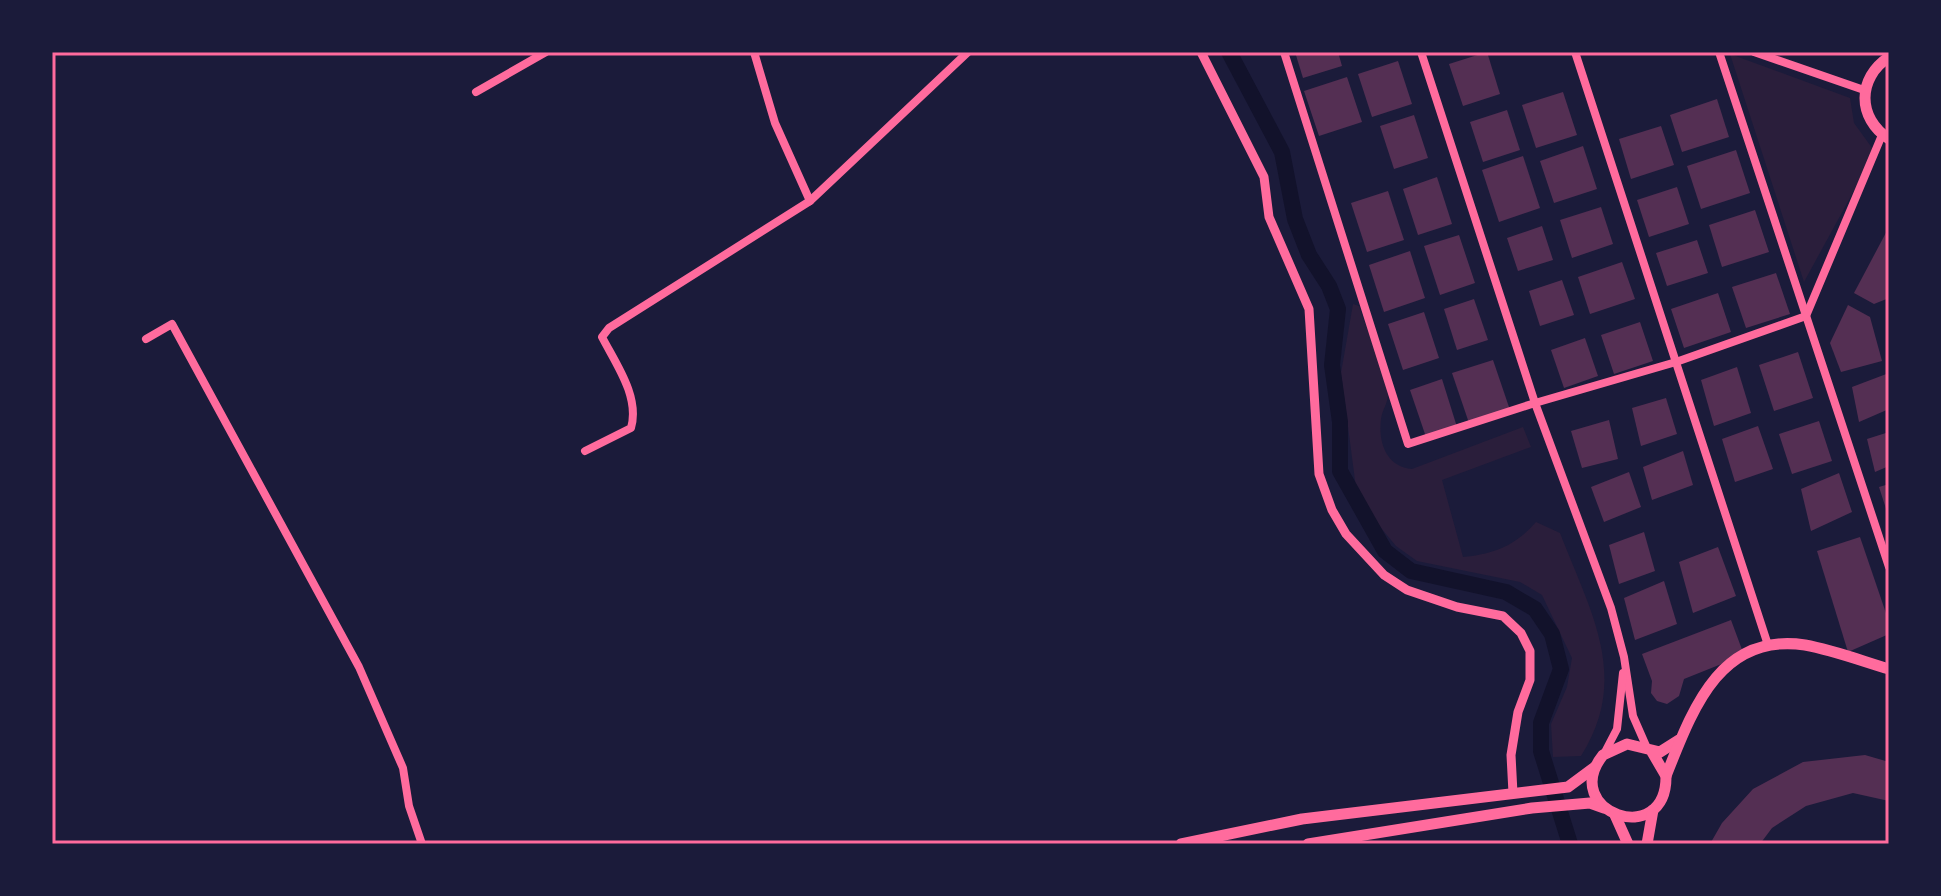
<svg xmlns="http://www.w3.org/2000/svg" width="1941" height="896" viewBox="0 0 1941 896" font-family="'Space Grotesk',sans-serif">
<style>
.green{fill:#2a1e3b}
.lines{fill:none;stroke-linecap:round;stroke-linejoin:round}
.canal{stroke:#12122b;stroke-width:16}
.building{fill:#542f53}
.minor{stroke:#ff6b9d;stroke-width:8}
.tertiary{stroke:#ff6b9d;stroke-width:9}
.secondary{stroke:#ff6b9d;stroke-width:11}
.neatline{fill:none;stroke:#ff6b9d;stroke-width:3}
</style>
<rect width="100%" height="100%" fill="#1b1b3a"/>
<g class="green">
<path d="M1730 54 1850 98 1854 123 1875 152 1804 282Z"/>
<path d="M1353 304 1359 306C1367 331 1385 369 1388 395 1388 402 1382 411 1381 419 1378 442 1386 467 1412 469L1523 427 1531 447 1442 480 1463 557C1494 554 1515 546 1536 522L1560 533C1590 611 1631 677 1581 756L1553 757 1551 724 1567 687 1572 658 1542 595 1520 582 1417 561 1396 546 1371 516 1356 488 1341 373Z"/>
</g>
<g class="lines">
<path class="canal" d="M1229 52 1282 152 1295 219 1309 255 1329 286 1338 309 1332 365 1340 422V471L1385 551 1411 571 1506 592 1535 609 1552 634 1561 669 1541 723V751L1570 844"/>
</g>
<g class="building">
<path d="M1295 52H1338L1342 66 1303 78Z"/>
<path d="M1487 52 1500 94 1463 106 1449 64Z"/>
<path d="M1398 61 1412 104 1372 117 1358 74Z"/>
<path d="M1347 77 1362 122 1319 136 1304 91Z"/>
<path d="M1563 92 1577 135 1536 148 1522 105Z"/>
<path d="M1717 99 1729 137 1682 152 1670 115Z"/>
<path d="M1507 110 1520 150 1483 162 1470 122Z"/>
<path d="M1414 115 1428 158 1394 169 1380 126Z"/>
<path d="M1661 126 1674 165 1631 179 1619 139Z"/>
<path d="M1583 146 1597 189 1554 203 1540 161Z"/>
<path d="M1736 150 1750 193 1701 209 1687 166Z"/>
<path d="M1523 156 1540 208 1499 222 1482 170Z"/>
<path d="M1437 177 1452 224 1418 235 1403 189Z"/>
<path d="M1677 187 1689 224 1649 237 1637 200Z"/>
<path d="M1388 191 1404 240 1367 252 1351 203Z"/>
<path d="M1601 207 1613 244 1572 258 1560 220Z"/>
<path d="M1755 210 1769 252 1722 267 1709 225Z"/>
<path d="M1542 226 1553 260 1518 271 1507 238Z"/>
<path d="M1889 227V298L1874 304 1854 293Z"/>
<path d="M1459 235 1475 283 1440 295 1424 246Z"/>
<path d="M1697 240 1708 273 1667 286 1656 253Z"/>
<path d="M1410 251 1425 298 1384 312 1369 265Z"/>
<path d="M1622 262 1635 299 1590 314 1578 277Z"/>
<path d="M1776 273 1790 314 1746 328 1732 287Z"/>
<path d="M1562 280 1574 315 1540 326 1529 291Z"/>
<path d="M1718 293 1731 332 1684 348 1671 309Z"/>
<path d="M1474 299 1488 340 1457 350 1444 309Z"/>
<path d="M1848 305 1870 317 1882 361 1841 372 1830 343Z"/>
<path d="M1424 312 1439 358 1403 370 1388 324Z"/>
<path d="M1640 322 1653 361 1614 374 1601 335Z"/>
<path d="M1585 338 1598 376 1564 388 1551 350Z"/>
<path d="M1798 352 1813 398 1774 411 1759 365Z"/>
<path d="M1493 360 1510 410 1469 423 1452 373Z"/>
<path d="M1737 367 1751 413 1714 426 1701 380Z"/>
<path d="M1889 373V409L1859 422 1852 387Z"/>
<path d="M1442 379 1457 427 1426 437 1410 390Z"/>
<path d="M1666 398 1677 434 1641 446 1632 408Z"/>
<path d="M1609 420 1618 459 1582 468 1571 431Z"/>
<path d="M1819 421 1832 461 1792 474 1779 434Z"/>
<path d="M1758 426 1773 469 1735 482 1722 439Z"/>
<path d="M1889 432V466L1875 472 1867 439Z"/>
<path d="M1683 451 1693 485 1652 500 1643 467Z"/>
<path d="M1629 472 1641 507 1604 522 1591 487Z"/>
<path d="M1839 473 1852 512 1811 531 1801 489Z"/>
<path d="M1889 484V515H1888L1879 487Z"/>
<path d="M1644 532 1655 571 1619 584 1609 545Z"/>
<path d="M1860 537 1889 622V634L1848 652 1817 551Z"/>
<path d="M1718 547 1736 596 1693 613 1679 562Z"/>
<path d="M1664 581 1677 624 1635 640 1624 598Z"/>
<path d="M1731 620 1744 655 1684 679 1679 696 1667 704 1657 701 1651 693 1652 681 1642 654Z"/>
<path d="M1865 755 1889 762V801L1853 793 1806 806 1772 828 1760 844H1710L1722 823 1753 789 1803 762Z"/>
</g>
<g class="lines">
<g class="minor">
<path d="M754 52 775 123 810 201"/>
<path d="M1284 52 1408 444 1535 403 1611 608 1624 657 1633 716 1647 748"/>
<path d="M1421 52 1535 403 1676 362 1806 316 1882 135"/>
<path d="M1575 52 1768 645"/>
<path d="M1719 52 1889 567"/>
<path d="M1754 52 1864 90"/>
<path d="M476 92 546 52"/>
<path d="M146 339 172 324 359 667 403 768 409 806 422 844"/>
<path d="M585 451 631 428C640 397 616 364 602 337L609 328 810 201 968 52"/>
<path d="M1605 752 1617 729 1623 673"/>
</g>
<path class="tertiary" d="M1201 52 1264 177 1269 217 1309 309 1319 474 1332 510 1346 534 1384 575 1407 590 1457 607 1503 616 1521 633 1530 651V680L1518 712 1511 755 1513 793"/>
<g class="secondary">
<path d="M1889 57C1857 78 1857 118 1889 139"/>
<path d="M1652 752 1666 776C1667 850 1558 812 1603 755L1627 744 1660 752 1679 740"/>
<path d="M1666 776C1692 711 1719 632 1805 645 1833 650 1862 661 1889 669"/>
<path d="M1615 815 1628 844"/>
<path d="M1181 844 1302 819 1568 787 1595 767"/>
<path d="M1308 844 1532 808 1590 803 1604 808"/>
<path d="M1647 844 1653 810"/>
</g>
</g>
<rect width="1941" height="896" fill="none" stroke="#1b1b3a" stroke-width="108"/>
<rect x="54" y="54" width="1833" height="788" class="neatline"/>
</svg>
